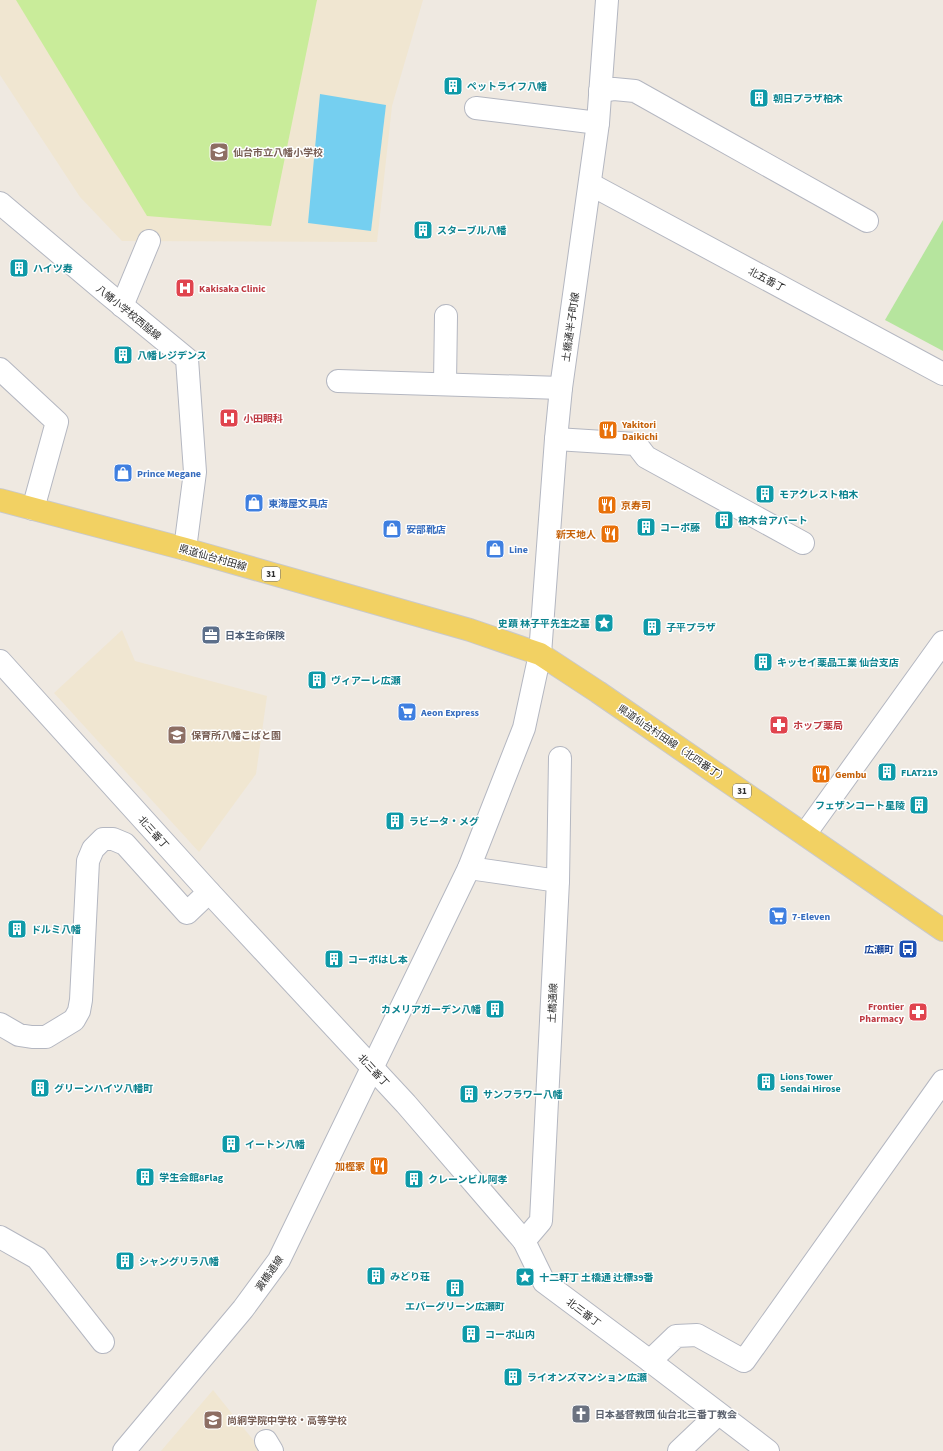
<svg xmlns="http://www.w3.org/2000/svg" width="943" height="1451" viewBox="0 0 943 1451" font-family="'Source Sans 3','Noto Sans JP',sans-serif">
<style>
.education{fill:#f0e6d1}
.green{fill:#b6e59e}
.pitch{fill:#c9ec9a}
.water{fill:#75cff0}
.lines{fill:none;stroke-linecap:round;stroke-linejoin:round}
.minor-casing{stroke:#b4b7c1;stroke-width:24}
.major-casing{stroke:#c9c9c9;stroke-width:24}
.minor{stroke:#fff;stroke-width:22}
.major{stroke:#f2d163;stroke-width:22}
.labels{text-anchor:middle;stroke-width:3;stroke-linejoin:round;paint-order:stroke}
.shield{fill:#fff;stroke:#6d6d6d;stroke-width:1}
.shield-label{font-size:9px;font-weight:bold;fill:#2e2e2e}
.culture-label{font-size:10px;font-weight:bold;fill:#0d838f;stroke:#fff;text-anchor:start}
.education-label{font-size:10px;font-weight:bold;fill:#785e54;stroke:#fff;text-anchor:start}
.street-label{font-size:10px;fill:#2e2e2e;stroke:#fff}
.health-label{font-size:10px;font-weight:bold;fill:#be3a42;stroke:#fff;text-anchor:start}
.food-label{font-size:10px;font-weight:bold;fill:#c56008;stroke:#fff;text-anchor:start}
.shop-label{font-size:10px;font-weight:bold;fill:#366cbe;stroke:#fff;text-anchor:start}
.service-label{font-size:10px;font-weight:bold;fill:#4e5e75;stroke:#fff;text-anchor:start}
.transit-label{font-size:10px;font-weight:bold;fill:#164399;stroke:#fff;text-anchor:end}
.worship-label{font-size:10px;font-weight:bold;fill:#5b616d;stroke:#fff;text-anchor:start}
</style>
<rect width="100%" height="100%" fill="#efe9e1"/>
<g class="education">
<path d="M0 0H423L392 106 377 242 122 241 80 197 0 75Z"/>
<path d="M122 630 135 661 267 696 256 774 199 852 54 693Z"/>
<path d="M213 1390 262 1451H161Z"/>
</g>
<path class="green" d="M943 220V351L885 320Z"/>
<path class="pitch" d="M16 0H317L271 226 147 216Z"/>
<path class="water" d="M320 94 386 105 371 231 308 223Z"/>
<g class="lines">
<g class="minor-casing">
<g id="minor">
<path d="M600 91 614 89 635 91 867 221"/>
<path d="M476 108 598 123"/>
<path d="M590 184 943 374"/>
<path d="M0 203 108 294 187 359 195 472 185 549"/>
<path d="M122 306 149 241"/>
<path d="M0 369 57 422 33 509"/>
<path d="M338 381 561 388"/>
<path d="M445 383 446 316"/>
<path d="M556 439 636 444 646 457 803 543"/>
<path d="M0 661 209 892 406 1104 524 1241 544 1282 650 1361 768 1451"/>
<path d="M805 834 943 642"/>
<path d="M469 868 558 881"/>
<path d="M0 1024 19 1035 32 1037H46L74 1020 79 1011 81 1000 88 861 93 849 103 839H113L125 844 187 913 209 892"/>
<path d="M0 1237 37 1258 103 1342"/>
<path d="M524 1241 541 1221 558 881 560 758"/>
<path d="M650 1361 676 1336 697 1335 744 1361 943 1081"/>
<path d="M266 1441 272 1451"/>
<path d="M124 1451 243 1309 279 1260 469 868 524 728 540 654 556 439 561 388 598 123 607 0"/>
<path d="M679 1451 718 1414"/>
</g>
</g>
<g class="major-casing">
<path id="major" d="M0 500 185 549 470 630 540 654 598 692 943 930"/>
</g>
<use href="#minor" class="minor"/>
<use href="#major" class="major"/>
</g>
<defs>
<g id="building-square" transform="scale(1)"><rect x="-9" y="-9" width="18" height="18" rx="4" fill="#0f9aa8" stroke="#fff"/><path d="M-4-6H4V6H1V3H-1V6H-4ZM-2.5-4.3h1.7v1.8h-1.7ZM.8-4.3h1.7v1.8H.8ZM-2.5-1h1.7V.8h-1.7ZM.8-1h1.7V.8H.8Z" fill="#fff"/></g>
<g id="school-square" transform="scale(1)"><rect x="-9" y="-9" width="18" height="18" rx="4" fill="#8d6e63" stroke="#fff"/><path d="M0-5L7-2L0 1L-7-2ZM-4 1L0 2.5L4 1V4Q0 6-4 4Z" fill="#fff"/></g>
<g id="hospital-square" transform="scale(1)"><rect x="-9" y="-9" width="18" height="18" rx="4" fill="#e0444e" stroke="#fff"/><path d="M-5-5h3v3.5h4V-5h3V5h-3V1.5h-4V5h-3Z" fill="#fff"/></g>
<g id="restaurant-square" transform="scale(1)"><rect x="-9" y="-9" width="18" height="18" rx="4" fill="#e8710a" stroke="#fff"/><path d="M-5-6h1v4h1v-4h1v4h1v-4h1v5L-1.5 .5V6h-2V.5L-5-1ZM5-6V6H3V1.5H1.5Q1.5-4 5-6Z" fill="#fff"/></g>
<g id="shop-square" transform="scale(1)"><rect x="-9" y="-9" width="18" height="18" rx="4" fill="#3f7fe0" stroke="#fff"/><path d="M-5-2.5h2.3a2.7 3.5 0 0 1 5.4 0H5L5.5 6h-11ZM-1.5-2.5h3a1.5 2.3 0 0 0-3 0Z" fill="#fff"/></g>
<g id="sight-square" transform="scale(1)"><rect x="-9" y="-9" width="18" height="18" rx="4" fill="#0f9aa8" stroke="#fff"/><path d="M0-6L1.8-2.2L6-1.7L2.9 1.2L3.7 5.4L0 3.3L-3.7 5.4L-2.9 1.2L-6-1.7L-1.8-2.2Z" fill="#fff"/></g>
<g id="office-square" transform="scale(1)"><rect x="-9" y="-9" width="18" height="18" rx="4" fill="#5c6f8a" stroke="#fff"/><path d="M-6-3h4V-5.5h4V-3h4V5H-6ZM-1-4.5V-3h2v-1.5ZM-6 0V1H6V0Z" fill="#fff"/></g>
<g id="supermarket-square" transform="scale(1)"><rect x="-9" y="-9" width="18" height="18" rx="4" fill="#3f7fe0" stroke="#fff"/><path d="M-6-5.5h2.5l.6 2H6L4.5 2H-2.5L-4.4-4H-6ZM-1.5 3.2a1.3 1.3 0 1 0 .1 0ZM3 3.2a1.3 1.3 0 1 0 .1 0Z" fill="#fff"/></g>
<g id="pharmacy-square" transform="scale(1)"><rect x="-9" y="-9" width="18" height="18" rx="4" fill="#e0444e" stroke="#fff"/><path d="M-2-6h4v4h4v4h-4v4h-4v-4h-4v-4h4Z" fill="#fff"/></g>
<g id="bus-square" transform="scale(1)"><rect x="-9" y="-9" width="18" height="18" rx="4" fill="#1a4fb4" stroke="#fff"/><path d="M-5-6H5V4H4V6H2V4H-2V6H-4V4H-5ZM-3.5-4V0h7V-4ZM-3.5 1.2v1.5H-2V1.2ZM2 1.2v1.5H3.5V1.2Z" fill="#fff"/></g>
<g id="church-square" transform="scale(1)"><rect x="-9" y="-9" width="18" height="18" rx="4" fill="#6b7280" stroke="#fff"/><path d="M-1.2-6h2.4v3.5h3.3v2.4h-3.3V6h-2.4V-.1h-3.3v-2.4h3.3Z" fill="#fff"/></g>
</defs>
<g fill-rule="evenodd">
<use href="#building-square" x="453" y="86"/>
<use href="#building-square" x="759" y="98"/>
<use href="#school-square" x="219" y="152"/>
<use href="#building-square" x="423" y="230"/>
<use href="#building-square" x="19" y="268"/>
<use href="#hospital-square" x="185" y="288"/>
<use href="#building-square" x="123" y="355"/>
<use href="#hospital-square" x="229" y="418"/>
<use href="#restaurant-square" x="608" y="430"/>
<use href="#shop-square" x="123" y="473"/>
<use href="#building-square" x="765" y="494"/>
<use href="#shop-square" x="254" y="503"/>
<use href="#restaurant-square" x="607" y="505"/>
<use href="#building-square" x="724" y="520"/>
<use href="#building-square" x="646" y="527"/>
<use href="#shop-square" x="392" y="529"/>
<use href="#restaurant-square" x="610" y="534"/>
<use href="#shop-square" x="495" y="549"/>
<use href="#sight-square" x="604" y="623"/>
<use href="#building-square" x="652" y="627"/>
<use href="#office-square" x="211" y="635"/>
<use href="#building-square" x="763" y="662"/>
<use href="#building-square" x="317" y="680"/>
<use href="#supermarket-square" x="407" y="712"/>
<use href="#pharmacy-square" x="779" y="725"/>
<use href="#school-square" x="177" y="735"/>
<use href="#building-square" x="887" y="772"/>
<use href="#restaurant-square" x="821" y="774"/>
<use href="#building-square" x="919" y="805"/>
<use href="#building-square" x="395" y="821"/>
<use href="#supermarket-square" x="778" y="916"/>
<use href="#building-square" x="17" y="929"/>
<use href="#bus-square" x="908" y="949"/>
<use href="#building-square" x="334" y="959"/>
<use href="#building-square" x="495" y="1009"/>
<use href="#pharmacy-square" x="918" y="1012"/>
<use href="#building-square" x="766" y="1082"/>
<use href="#building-square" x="40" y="1088"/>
<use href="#building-square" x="469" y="1094"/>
<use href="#building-square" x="231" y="1144"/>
<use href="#restaurant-square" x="379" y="1166"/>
<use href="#building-square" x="145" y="1177"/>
<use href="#building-square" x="414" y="1179"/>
<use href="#building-square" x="125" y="1261"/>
<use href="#building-square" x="376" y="1276"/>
<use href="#sight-square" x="525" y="1277"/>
<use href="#building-square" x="455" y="1288"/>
<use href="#building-square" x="471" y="1334"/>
<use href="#building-square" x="513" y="1377"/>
<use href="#church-square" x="581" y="1414"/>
<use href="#school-square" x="213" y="1420"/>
</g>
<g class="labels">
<g class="shield">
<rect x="262" y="567" width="18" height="14" rx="3"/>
<rect x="733" y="784" width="18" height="14" rx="3"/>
</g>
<g class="shield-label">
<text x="271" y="577">31</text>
<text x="742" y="794">31</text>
</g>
<g class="culture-label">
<text x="467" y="90">ペットライフ八幡</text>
<text x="773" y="102">朝日プラザ柏木</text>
<text x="437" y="234">スターブル八幡</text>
<text x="33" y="272">ハイツ寿</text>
<text x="137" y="359">八幡レジデンス</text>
<text x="779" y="498">モアクレスト柏木</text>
<text x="738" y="524">柏木台アパート</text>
<text x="660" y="531">コーポ藤</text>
<text x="590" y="627" text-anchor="end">史蹟 林子平先生之墓</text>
<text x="666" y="631">子平プラザ</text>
<text x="777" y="666">キッセイ薬品工業 仙台支店</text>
<text x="331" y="684">ヴィアーレ広瀬</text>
<text x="901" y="776">FLAT219</text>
<text x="905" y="809" text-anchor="end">フェザンコート星陵</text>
<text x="409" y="825">ラビータ・メグ</text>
<text x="31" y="933">ドルミ八幡</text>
<text x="348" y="963">コーポはし本</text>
<text x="481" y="1013" text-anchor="end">カメリアガーデン八幡</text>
<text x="780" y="1080">Lions Tower<tspan x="780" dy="12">Sendai Hirose</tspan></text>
<text x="54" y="1092">グリーンハイツ八幡町</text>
<text x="483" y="1098">サンフラワー八幡</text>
<text x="245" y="1148">イートン八幡</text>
<text x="159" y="1181">学生会館8Flag</text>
<text x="428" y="1183">クレーンビル阿孝</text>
<text x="139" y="1265">シャングリラ八幡</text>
<text x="390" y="1280">みどり荘</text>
<text x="539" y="1281">十二軒丁 土橋通 辻標39番</text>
<text x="455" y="1310" text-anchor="middle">エバーグリーン広瀬町</text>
<text x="485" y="1338">コーポ山内</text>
<text x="527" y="1381">ライオンズマンション広瀬</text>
</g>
<g class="education-label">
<text x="233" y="156">仙台市立八幡小学校</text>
<text x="191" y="739">保育所八幡こばと園</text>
<text x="227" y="1424">尚絅学院中学校・高等学校</text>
</g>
<g class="street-label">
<text transform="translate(767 279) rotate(28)" y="4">北五番丁</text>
<text transform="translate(129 312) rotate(39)" y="4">八幡小学校西脇線</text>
<text transform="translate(570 327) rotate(-82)" y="4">土橋通半子町線</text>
<text transform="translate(213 557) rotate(16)" y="4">県道仙台村田線</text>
<text transform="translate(673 743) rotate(34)" y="4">県道仙台村田線（北四番丁）</text>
<text transform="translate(154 832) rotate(48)" y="4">北三番丁</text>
<text transform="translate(552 1003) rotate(-87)" y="4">土橋通線</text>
<text transform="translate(374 1070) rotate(47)" y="4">北三番丁</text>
<text transform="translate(269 1273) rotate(-55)" y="4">澱橋通線</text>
<text transform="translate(584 1312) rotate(37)" y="4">北三番丁</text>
</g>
<g class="health-label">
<text x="199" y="292">Kakisaka Clinic</text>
<text x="243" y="422">小田眼科</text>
<text x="793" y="729">ホップ薬局</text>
<text x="904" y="1010" text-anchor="end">Frontier<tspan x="904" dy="12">Pharmacy</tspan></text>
</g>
<g class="food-label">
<text x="622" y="428">Yakitori<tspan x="622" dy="12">Daikichi</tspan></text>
<text x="621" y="509">京寿司</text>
<text x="596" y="538" text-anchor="end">新天地人</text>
<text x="835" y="778">Gembu</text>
<text x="365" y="1170" text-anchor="end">加樫家</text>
</g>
<g class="shop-label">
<text x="137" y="477">Prince Megane</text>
<text x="268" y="507">東海屋文具店</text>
<text x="406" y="533">安部靴店</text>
<text x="509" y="553">Line</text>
<text x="421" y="716">Aeon Express</text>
<text x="792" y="920">7-Eleven</text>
</g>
<g class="service-label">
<text x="225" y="639">日本生命保険</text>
</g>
<g class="transit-label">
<text x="894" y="953">広瀬町</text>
</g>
<g class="worship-label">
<text x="595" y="1418">日本基督教団 仙台北三番丁教会</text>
</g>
</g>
</svg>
